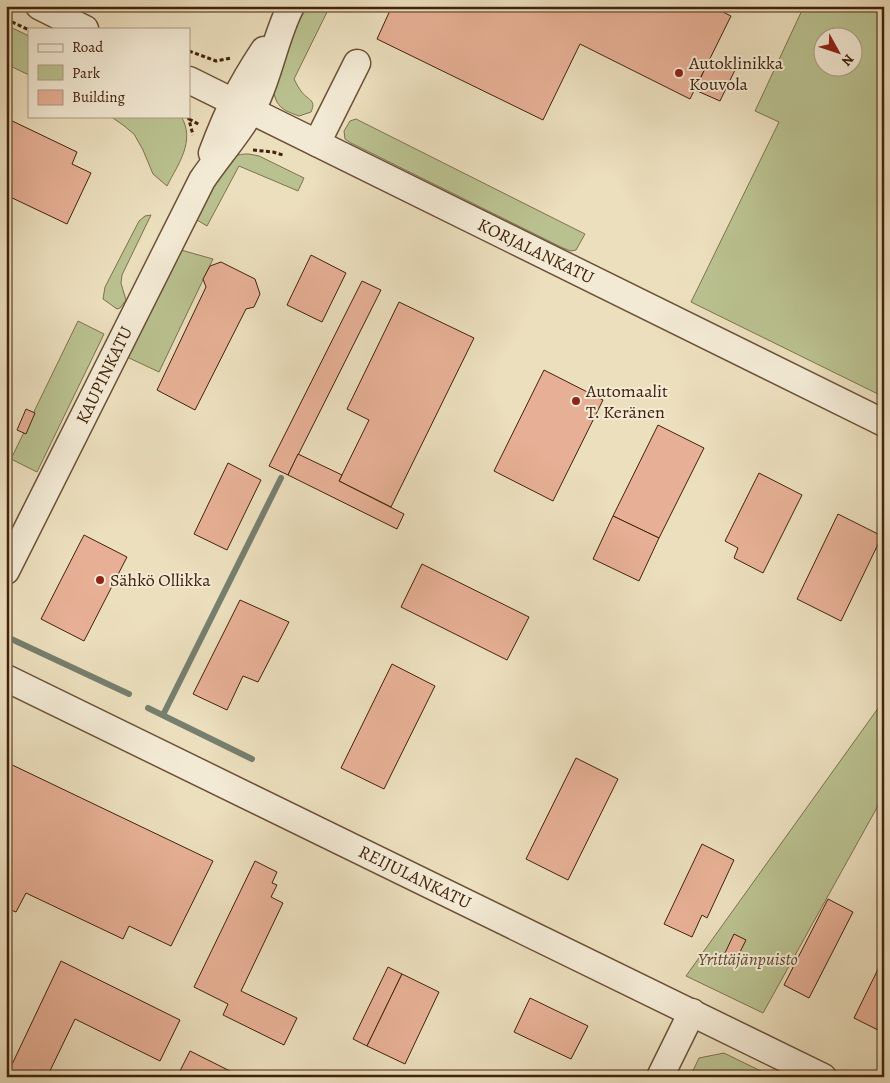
<svg xmlns="http://www.w3.org/2000/svg" width="890" height="1083" viewBox="0 0 890 1083" font-family="Alegreya,serif">
<style>
.green{fill:#bac190;stroke:#7e724d;fill-rule:evenodd}
.lines{fill:none;stroke-linecap:round;stroke-linejoin:round}
.stream{stroke:#767f6e;stroke-width:6}
.building{fill:#e7b096;stroke:#42220a}
.minor-casing{stroke:#6c5137;stroke-width:29}
.path{stroke:#42220a;stroke-width:3;stroke-dasharray:4 2.5;stroke-linecap:butt}
.minor{stroke:#f3ead5;stroke-width:26}
.poi-dot{fill:#8f2418;stroke:#f3ead5;stroke-width:2}
.labels{text-anchor:middle;stroke-width:4;stroke-linejoin:round;paint-order:stroke}
.poi-label{font-size:18px;fill:#42220a;stroke:#f3ead5;text-anchor:start}
.street-label{font-size:18px;fill:#42220a;stroke:#f3ead5}
.park-label{font-size:18px;font-style:italic;fill:#604a2c;stroke:#f3ead5}
</style>
<rect width="100%" height="100%" fill="#ecdfbe"/>
<filter id="stains"><feTurbulence type="fractalNoise" baseFrequency=".004" numOctaves="4"/><feColorMatrix values="0 0 0 0 .2 0 0 0 0 .09 0 0 0 0 .02 0 0 0 .5 -.17"/></filter>
<radialGradient id="worn" r=".72"><stop offset=".6" stop-color="#630" stop-opacity="0"/><stop offset="1" stop-color="#630" stop-opacity=".3"/></radialGradient>
<g class="green">
<path d="M307 6H330L294 79C296 83 298 87 301 91 307 100 317 99 311 112L299 116C291 113 281 110 277 102 263 77 296 29 307 6Z"/>
<path d="M804 6H884V397L691 302 779 122 755 111ZM822 38H852V68H822Z"/>
<path d="M6 25 29 36V75L6 64Z"/>
<path d="M110 116H181C196 141 178 164 167 186L153 174 143 150 134 134 123 125Z"/>
<path d="M356 119 585 234 576 250 571 251 563 248 351 143 345 139 344 131 350 121Z"/>
<path d="M249 154 259 156 304 178 298 191 239 166 207 226 197 220C205 202 217 163 238 155 241 154 246 154 249 154Z"/>
<path d="M151 215 122 275 121 283 126 300 120 308 117 309 103 299 105 287 139 221 145 216Z"/>
<path d="M181 250 213 259 159 372 127 357Z"/>
<path d="M78 321 104 334 37 472 11 459Z"/>
<path d="M884 700V795L763 1013 686 976Z"/>
<path d="M724 1053 773 1077H690L699 1058Z"/>
</g>
<g class="lines">
<g class="stream">
<path d="M7 637 129 694"/>
<path d="M148 708 252 759"/>
<path d="M163 715 281 478"/>
</g>
</g>
<g class="building">
<path d="M392 6H711L731 16 690 99 580 44 543 120 377 39Z"/>
<path d="M710 58 735 70 720 101 695 90Z"/>
<path d="M6 118 77 152 72 164 91 173 67 224 6 195Z"/>
<path d="M311 255 346 273 322 322 287 305Z"/>
<path d="M221 262 255 279 260 294 254 307 246 309 195 410 157 390 206 287 203 279 210 266Z"/>
<path d="M362 281 381 290 288 475 269 466Z"/>
<path d="M399 302 474 338 391 507 339 481 369 420 347 409Z"/>
<path d="M544 370 603 400 553 501 494 471Z"/>
<path d="M26 409 35 413 26 434 17 430Z"/>
<path d="M658 425 704 448 659 538 613 516Z"/>
<path d="M298 454 342 475 339 481 404 514 397 529 288 475Z"/>
<path d="M228 463 261 480 227 550 194 534Z"/>
<path d="M759 473 802 495 763 573 734 558 738 548 725 541Z"/>
<path d="M838 514 882 536 841 621 797 599Z"/>
<path d="M613 516 659 538 639 581 593 559Z"/>
<path d="M84 535 127 557 84 641 41 619Z"/>
<path d="M422 564 529 617 507 660 401 607Z"/>
<path d="M240 600 289 622 258 682 243 676 227 710 193 694Z"/>
<path d="M392 664 435 686 384 789 341 768Z"/>
<path d="M576 758 618 779 568 880 526 859Z"/>
<path d="M6 762 213 861 171 946 129 926 123 939 26 893 16 912 6 908Z"/>
<path d="M702 844 734 860 707 918 702 915 692 937 664 924Z"/>
<path d="M255 861 277 872 272 883 277 885 271 897 283 903 241 991 297 1018 284 1045 223 1015 228 1004 194 987Z"/>
<path d="M828 899 853 912 809 998 784 985Z"/>
<path d="M734 934 746 940 737 958 725 953Z"/>
<path d="M884 957V1033L854 1018Z"/>
<path d="M61 961 180 1020 160 1061 75 1019 47 1077H6Z"/>
<path d="M388 967 402 974 367 1046 353 1039Z"/>
<path d="M402 974 439 992 405 1064 367 1046Z"/>
<path d="M530 998 588 1026 571 1059 514 1032Z"/>
<path d="M190 1051 234 1073 232 1077H177Z"/>
</g>
<g class="lines">
<g class="minor-casing">
<g id="minor">
<path d="M39 6 85 29"/>
<path d="M189 80 884 423"/>
<path d="M317 143 357 63"/>
<path d="M212 153C227 113 240 86 264 50"/>
<path d="M6 571 202 180C221 152 244 128 258 97 271 67 276 36 291 6"/>
<path d="M6 678 823 1077"/>
<path d="M660 1077 692 1012"/>
</g>
</g>
<g class="path">
<path d="M6 19 29 30"/>
<path d="M189 51 216 61 231 58"/>
<path d="M188 116 193 135"/>
<path d="M189 119 200 125"/>
<path d="M253 150 273 152 283 155"/>
</g>
<use href="#minor" class="minor"/>
</g>
<g class="poi-dot">
<circle cx="679" cy="73" r="5"/>
<circle cx="576" cy="401" r="5"/>
<circle cx="100" cy="580" r="5"/>
</g>
<g class="labels">
<g class="poi-label">
<text x="689" y="69">Autoklinikka<tspan x="689" dy="21">Kouvola</tspan></text>
<text x="586" y="397">Automaalit<tspan x="586" dy="21">T. Keränen</tspan></text>
<text x="110" y="586">Sähkö Ollikka</text>
</g>
<g class="street-label">
<text transform="translate(536 251) rotate(26)" y="6">KORJALANKATU</text>
<text transform="translate(104 375) rotate(-64)" y="6">KAUPINKATU</text>
<text transform="translate(415 877) rotate(26)" y="6">REIJULANKATU</text>
</g>
<g class="park-label">
<text x="748" y="965">Yrittäjänpuisto</text>
</g>
</g>
<rect width="890" height="1083" fill="none" stroke="#ecdfbe" stroke-width="25"/>
<rect x="8" y="8" width="875" height="1068" fill="none" stroke="#42220a" stroke-width="2.5"/>
<rect x="12" y="12" width="865" height="1058" fill="none" stroke="#42220a"/>
<rect x="28" y="28" width="162" height="90" fill="#f3ead5" stroke="#ac9a84"/>
<rect x="38" y="44" width="25" height="8" fill="#f3ead5" stroke="#ac9a84"/>
<text x="72" y="52" font-size="15" fill="#42220a">Road</text>
<rect x="38" y="65" width="25" height="15" fill="#bac190" stroke="#ac9a84"/>
<text x="72" y="78" font-size="15" fill="#42220a">Park</text>
<rect x="38" y="90" width="25" height="15" fill="#e7b096" stroke="#ac9a84"/>
<text x="72" y="102" font-size="15" fill="#42220a">Building</text>
<g transform="translate(838 52) rotate(130)"><circle r="24" fill="#f3ead5" stroke="#ac9a84"/>
<path d="M0-4L9 19L0 12L-9 19Z" fill="#8f2418"/>
<text y="-8" font-size="14" font-weight="bold" text-anchor="middle" fill="#42220a">N</text>
</g>
<rect width="100%" height="100%" filter="url(#stains)"/>
<rect width="100%" height="100%" fill="url(#worn)"/>
</svg>
